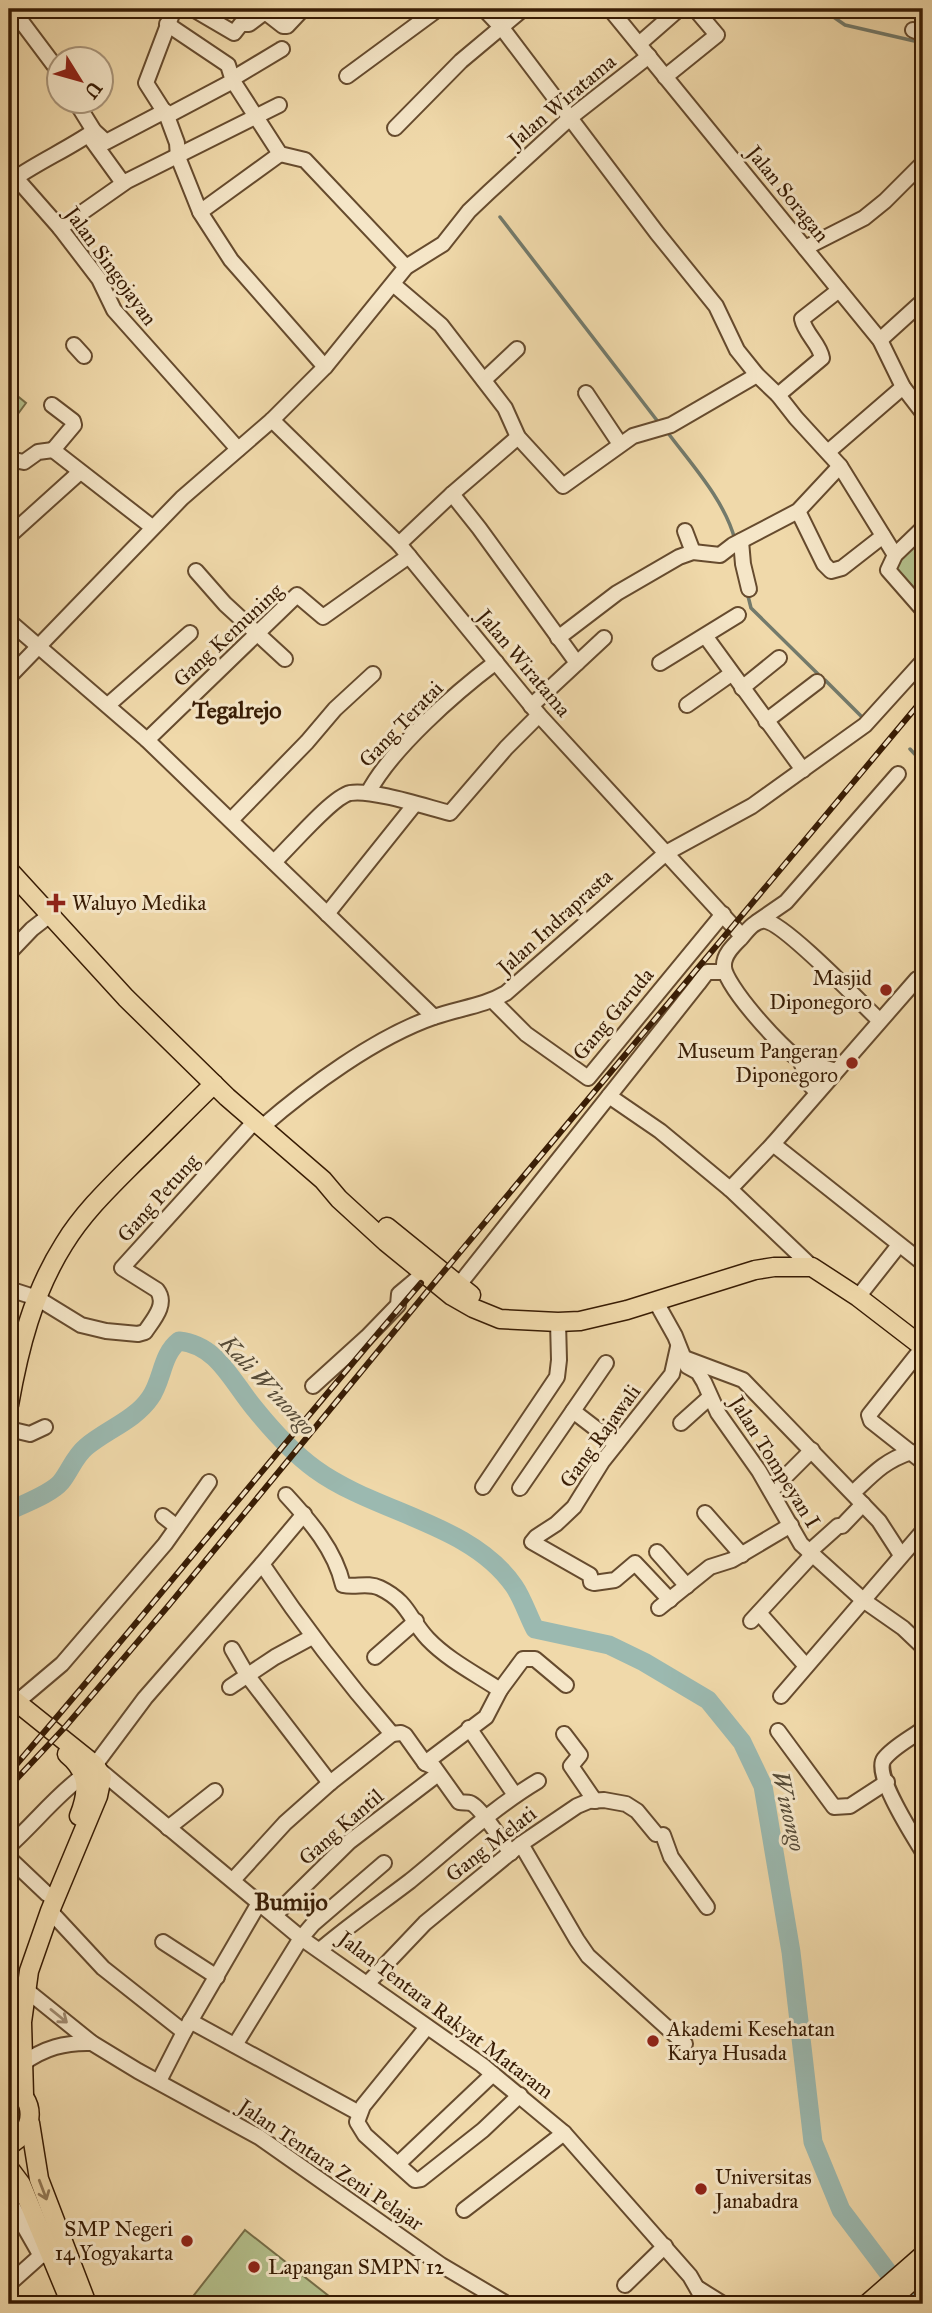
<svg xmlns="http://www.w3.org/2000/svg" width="932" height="2313" viewBox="0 0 932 2313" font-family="'IM FELL Great Primer',serif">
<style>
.green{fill:#b4c08c;stroke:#766e48;stroke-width:2}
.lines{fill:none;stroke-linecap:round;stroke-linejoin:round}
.stream{stroke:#737a6b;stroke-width:3.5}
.river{stroke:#9bb9b0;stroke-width:19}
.minor-casing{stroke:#664b2e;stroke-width:18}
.major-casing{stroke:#381c04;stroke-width:21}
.minor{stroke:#f5e6c8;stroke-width:14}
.major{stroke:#f0d9aa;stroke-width:18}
.rail-casing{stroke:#381c04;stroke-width:6}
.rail{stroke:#f5e6c8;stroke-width:3.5;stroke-dasharray:10;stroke-linecap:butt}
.oneway{stroke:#a08b70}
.oneway2{stroke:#947a57}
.poi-dot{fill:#8f2418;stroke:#f5e6c8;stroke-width:2.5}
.labels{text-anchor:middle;stroke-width:6;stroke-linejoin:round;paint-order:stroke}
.street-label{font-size:21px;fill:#381c04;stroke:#f5e6c8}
.poi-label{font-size:21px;fill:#381c04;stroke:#f5e6c8;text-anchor:start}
.water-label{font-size:23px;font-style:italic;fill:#564b38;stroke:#f5e6c8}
.quarter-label{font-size:24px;font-weight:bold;fill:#381c04;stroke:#f5e6c8}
</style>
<rect width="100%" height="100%" fill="#f0d9aa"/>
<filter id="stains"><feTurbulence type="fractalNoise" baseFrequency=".00286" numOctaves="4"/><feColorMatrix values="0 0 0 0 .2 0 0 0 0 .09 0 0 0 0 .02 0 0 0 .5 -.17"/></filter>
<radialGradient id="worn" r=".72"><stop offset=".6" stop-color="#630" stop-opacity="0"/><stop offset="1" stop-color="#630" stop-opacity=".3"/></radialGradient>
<g class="green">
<path d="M9 389 26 403 9 426Z"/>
<path d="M923 532V600L892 571 901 554Z"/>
<path d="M9 2098C26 2111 23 2122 9 2136Z"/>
<path d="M245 2230 339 2304H187Z"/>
</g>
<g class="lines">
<g class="stream">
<path d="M822 9 845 25 923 43"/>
<path d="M500 217 659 423"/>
<path d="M668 433C692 465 725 501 735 540"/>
<path d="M747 592 751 608 818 674"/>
<path d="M825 680 863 718"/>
<path d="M910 749 923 763"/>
</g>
<path class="river" d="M9 1511C23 1504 51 1494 61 1482 70 1471 74 1457 86 1447 106 1430 135 1420 150 1398 163 1380 161 1355 179 1341 218 1345 232 1382 255 1409 272 1430 293 1453 315 1469 375 1513 471 1523 514 1586 523 1599 528 1616 535 1629L609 1645 644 1662 708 1700 742 1742 763 1786 791 1952 813 2142 841 2210 912 2304"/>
<g class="minor-casing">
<g id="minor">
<path d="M174 9 146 83 167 116 177 143 178 157 200 212"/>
<path d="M193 9 234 33 241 24H249L265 12 283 26H287L303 9"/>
<path d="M484 9 502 28 657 233 716 306 737 350 757 375"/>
<path d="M610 9 880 340 903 387 923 413"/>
<path d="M18 17 60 73"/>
<path d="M167 24 228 65 233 81 280 154 305 160 406 267"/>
<path d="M913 30 923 34"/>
<path d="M639 44 679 9"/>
<path d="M347 76 438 9"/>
<path d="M665 77 717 35 695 9"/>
<path d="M232 79 282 49"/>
<path d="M76 102 94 131 106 142 165 111"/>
<path d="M167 116 233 81"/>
<path d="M395 128 461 61 523 9"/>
<path d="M89 136 123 183"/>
<path d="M280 154 200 212 231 260 325 367"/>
<path d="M9 170 60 228 99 279 114 310 238 449"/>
<path d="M14 179C40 161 68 149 94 131"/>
<path d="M60 228 127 181 279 105"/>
<path d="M805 248 864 218 885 201 923 163"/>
<path d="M393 284 441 325 505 408 518 437 563 486 633 436 671 425 757 375 778 395 796 418 840 466 895 555"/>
<path d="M880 340 923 301"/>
<path d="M74 345 84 356"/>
<path d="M484 380 517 349"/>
<path d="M586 393 620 444"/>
<path d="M778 395 822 358C820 344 805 334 802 319L839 290"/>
<path d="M52 405 73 421 74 425 53 450 152 527"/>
<path d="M272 420 399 544 539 715 742 936"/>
<path d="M829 451 903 387"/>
<path d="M9 459 24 462 38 452 53 450"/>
<path d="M452 494 479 528 577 663"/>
<path d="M798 511 824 564 831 571 842 568 883 536"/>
<path d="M923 528 895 555 888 570 923 610"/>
<path d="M685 531 693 552"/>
<path d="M9 536 80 472"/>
<path d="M741 541 743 564 749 589"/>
<path d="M399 544 452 494 518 437"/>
<path d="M196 571 225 604 285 659"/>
<path d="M9 621 147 740 434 1017"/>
<path d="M706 637 803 770"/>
<path d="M558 638 617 593 679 557 693 552 720 555 733 545 798 511 840 466"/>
<path d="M660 663 738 615"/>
<path d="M9 677 182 498 272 420 325 367 406 267 443 244 469 211 489 192 571 117 649 56"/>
<path d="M742 688 779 658"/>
<path d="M108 705 190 633"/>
<path d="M687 705 731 674"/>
<path d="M531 706 604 638"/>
<path d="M766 721 817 682"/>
<path d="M147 740 297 595 323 617 409 556"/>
<path d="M368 793C391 749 455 693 496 662"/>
<path d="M232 819 307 742 335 709 373 674"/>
<path d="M274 862C290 847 332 797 350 793 372 789 426 807 450 813L506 748 539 715"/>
<path d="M327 914 415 804"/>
<path d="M757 922 786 902 898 774"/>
<path d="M9 953 32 929 50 915"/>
<path d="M493 1001 526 1034 588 1078 723 914"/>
<path d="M800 1060 811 1086 817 1092"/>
<path d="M836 1071C825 1067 810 1065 800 1060 783 1050 722 983 724 965 724 954 734 945 741 938 747 931 755 919 766 921 786 925 860 1002 879 1020"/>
<path d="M609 1096 660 1131 730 1189"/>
<path d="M262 1127C308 1087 376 1037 434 1017 459 1008 484 1006 506 993L666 853 752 806 865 725 923 661"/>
<path d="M773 1144 923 1263"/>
<path d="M812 1267 730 1189 773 1144 917 979 923 984"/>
<path d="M458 1286 698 984 707 972H724"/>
<path d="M9 1289 37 1298 81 1325 106 1331 138 1334 145 1332C153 1320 168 1304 157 1290L122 1268 255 1121"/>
<path d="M858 1297 899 1245"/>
<path d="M656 1302 675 1336 687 1366 698 1372 704 1382 718 1413 759 1471 801 1544 863 1600 903 1628 923 1647"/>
<path d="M923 1347 869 1415 871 1421 923 1462"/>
<path d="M687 1359 743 1380 879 1521 901 1555"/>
<path d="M313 1386 367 1337 398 1305 399 1294 424 1273"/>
<path d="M573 1411 616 1444"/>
<path d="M681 1423 710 1397"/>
<path d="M9 1429 30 1434 45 1427"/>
<path d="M483 1487 557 1377 559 1360 558 1322"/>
<path d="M520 1488 606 1363"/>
<path d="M771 1491 812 1450"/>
<path d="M853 1493C873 1474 884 1461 911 1452"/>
<path d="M286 1495C310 1521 335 1550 343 1585 356 1588 367 1582 380 1588 409 1602 409 1619 428 1639 448 1660 476 1674 500 1690"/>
<path d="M705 1513 742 1555"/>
<path d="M304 1514 262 1564C302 1624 345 1680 392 1734"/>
<path d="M163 1516 177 1527"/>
<path d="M657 1552 687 1586"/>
<path d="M809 1552 838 1526H842L863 1504"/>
<path d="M670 1600 635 1563 615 1580 594 1583 591 1582 590 1575 532 1542 536 1537 556 1524 574 1507 602 1462 672 1374 678 1347"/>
<path d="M659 1608 710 1567 732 1560 791 1525"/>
<path d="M759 1613 806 1666"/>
<path d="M751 1621 812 1555"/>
<path d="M232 1649 247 1675 330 1783"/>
<path d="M375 1657 416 1621"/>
<path d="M230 1687 275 1657 312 1637"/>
<path d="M781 1696 923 1531"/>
<path d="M17 1702 62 1664 165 1544 209 1482"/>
<path d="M469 1728 515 1795"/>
<path d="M923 1729C911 1738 893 1747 884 1759 873 1774 914 1837 923 1852"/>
<path d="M778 1731 834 1807 850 1806 887 1782"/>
<path d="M392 1734 401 1733 405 1735 425 1763 434 1767 459 1802C463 1803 467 1802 470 1803 479 1805 504 1844 511 1853"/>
<path d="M564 1734 580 1755 571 1766 595 1801"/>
<path d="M425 1763 486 1717 500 1690 523 1659H535L566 1685"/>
<path d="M95 1765 145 1698 262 1564"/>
<path d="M97 1768 301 1938 482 2065 564 2133 690 2276 706 2304"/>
<path d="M168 1828 215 1791"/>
<path d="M663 1835 671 1857 707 1907"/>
<path d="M521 1844 577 1940 588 1956 685 2044"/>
<path d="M9 1846C35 1823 56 1795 84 1775"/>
<path d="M9 1858 47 1894"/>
<path d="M233 1880 285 1823 330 1783 392 1734"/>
<path d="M50 1911 103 1968 184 2032"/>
<path d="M275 1915 349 1842 438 1774"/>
<path d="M163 1942 217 1977"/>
<path d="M320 1950C349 1925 380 1904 410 1881 452 1847 491 1809 538 1781"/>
<path d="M367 1984 425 1923 521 1844 577 1806 589 1801 604 1800 626 1804 637 1811 656 1834"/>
<path d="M25 1989 92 2043 138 2071 259 2137 441 2265 507 2304"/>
<path d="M190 2021 359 2113"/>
<path d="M427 2027 363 2106 357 2122 365 2135 415 2180 421 2179 483 2130 520 2095"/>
<path d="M235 2045 301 1938 313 1924 384 1863"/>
<path d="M22 2064C44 2048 65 2042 92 2043"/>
<path d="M159 2081 184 2032 259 1903"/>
<path d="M398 2164 493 2074"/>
<path d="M9 2200 41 2256"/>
<path d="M464 2210 564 2133"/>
<path d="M9 2284 47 2250"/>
<path d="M625 2285 665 2246"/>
<path d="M699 2289 723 2304"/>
</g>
</g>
<g class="major-casing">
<g id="major">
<path d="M9 870 126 998 227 1097 323 1180 339 1199 386 1242 452 1296 473 1308 500 1319 558 1322 580 1321 627 1310 755 1270 774 1267H812L858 1297 923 1347"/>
<path d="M387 1227 471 1295"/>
<path d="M9 1405C19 1348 33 1293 64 1244 83 1213 109 1188 134 1163 161 1137 187 1110 214 1084"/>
<path d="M9 1696 95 1765 102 1777 98 1796 50 1911 29 1971 22 2022 24 2095"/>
<path d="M67 1754C89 1772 89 1791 79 1816"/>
<path d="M9 2024 15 1986"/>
<path d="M9 2085C37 2098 36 2131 9 2145"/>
<path d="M30 2123 39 2179 87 2304"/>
<path d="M9 2168 21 2184 71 2304"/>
<path d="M867 2304 923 2255"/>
<path d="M886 2304 923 2271"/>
</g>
</g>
<use href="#minor" class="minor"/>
<use href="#major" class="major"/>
<g class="rail-casing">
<g id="rail">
<path d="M9 1773C149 1611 282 1444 421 1283"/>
<path d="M9 1787 66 1726 169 1605 435 1282 923 699"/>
</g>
</g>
<use href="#rail" class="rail"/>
</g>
<defs><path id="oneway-shaft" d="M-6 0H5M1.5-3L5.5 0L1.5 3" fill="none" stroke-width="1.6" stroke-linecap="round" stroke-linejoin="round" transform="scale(1.75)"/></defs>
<use class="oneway" href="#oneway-shaft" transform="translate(59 2016) rotate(39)"/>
<use class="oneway2" href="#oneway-shaft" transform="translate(43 2190) rotate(69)"/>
<g class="poi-dot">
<path d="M52.5 892.5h7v7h7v7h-7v7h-7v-7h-7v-7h7z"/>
<circle cx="886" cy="990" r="7"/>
<circle cx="852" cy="1063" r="7"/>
<circle cx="653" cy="2041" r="7"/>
<circle cx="701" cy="2189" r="7"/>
<circle cx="187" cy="2241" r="7"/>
<circle cx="254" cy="2267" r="7"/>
</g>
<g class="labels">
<g class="street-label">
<text transform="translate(562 101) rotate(-40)" y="7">Jalan Wiratama</text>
<text transform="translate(788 194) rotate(51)" y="7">Jalan Soragan</text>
<text transform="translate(111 266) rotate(54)" y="7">Jalan Singojayan</text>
<text transform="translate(228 635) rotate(-43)" y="7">Gang Kemuning</text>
<text transform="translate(524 663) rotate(50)" y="7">Jalan Wiratama</text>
<text transform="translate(401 724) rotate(-46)" y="7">Gang Teratai</text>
<text transform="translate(555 922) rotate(-42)" y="7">Jalan Indraprasta</text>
<text transform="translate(613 1014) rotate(-50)" y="7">Gang Garuda</text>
<text transform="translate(158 1198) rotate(-48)" y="7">Gang Petung</text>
<text transform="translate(600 1436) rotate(-54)" y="7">Gang Rajawali</text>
<text transform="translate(775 1462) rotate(58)" y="7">Jalan Tompeyan I</text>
<text transform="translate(341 1827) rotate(-41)" y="7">Gang Kantil</text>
<text transform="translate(491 1844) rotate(-38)" y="7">Gang Melati</text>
<text transform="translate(446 2015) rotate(37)" y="7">Jalan Tentara Rakyat Mataram</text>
<text transform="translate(331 2165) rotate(34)" y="7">Jalan Tentara Zeni Pelajar</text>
</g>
<g class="poi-label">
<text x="72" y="910">Waluyo Medika</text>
<text x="872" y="985" text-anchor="end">Masjid<tspan x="872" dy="24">Diponegoro</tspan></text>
<text x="838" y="1058" text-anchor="end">Museum Pangeran<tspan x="838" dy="24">Diponegoro</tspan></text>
<text x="667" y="2036">Akademi Kesehatan<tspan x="667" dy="24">Karya Husada</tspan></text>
<text x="715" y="2184">Universitas<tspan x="715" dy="24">Janabadra</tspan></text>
<text x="173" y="2236" text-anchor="end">SMP Negeri<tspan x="173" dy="24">14 Yogyakarta</tspan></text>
<text x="268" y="2274">Lapangan SMPN 12</text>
</g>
<g class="water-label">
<text transform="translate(268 1385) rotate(47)" y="8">Kali Winongo</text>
<text transform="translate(789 1811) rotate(77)" y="8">Winongo</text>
</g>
<g class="quarter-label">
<text x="237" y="718">Tegalrejo</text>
<text x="291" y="1910">Bumijo</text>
</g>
</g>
<rect width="932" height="2313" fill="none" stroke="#f0d9aa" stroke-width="35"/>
<rect x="10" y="10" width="911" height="2292" fill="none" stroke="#381c04" stroke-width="3.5"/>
<rect x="18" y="18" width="897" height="2278" fill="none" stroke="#381c04" stroke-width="2"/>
<g transform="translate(80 80) rotate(127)"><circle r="33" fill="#f5e6c8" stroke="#a9957a" stroke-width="2"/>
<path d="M0-5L12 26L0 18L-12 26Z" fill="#8f2418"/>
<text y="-10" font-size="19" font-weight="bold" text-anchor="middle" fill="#381c04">U</text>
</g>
<rect width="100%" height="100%" filter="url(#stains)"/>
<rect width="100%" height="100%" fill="url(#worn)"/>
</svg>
